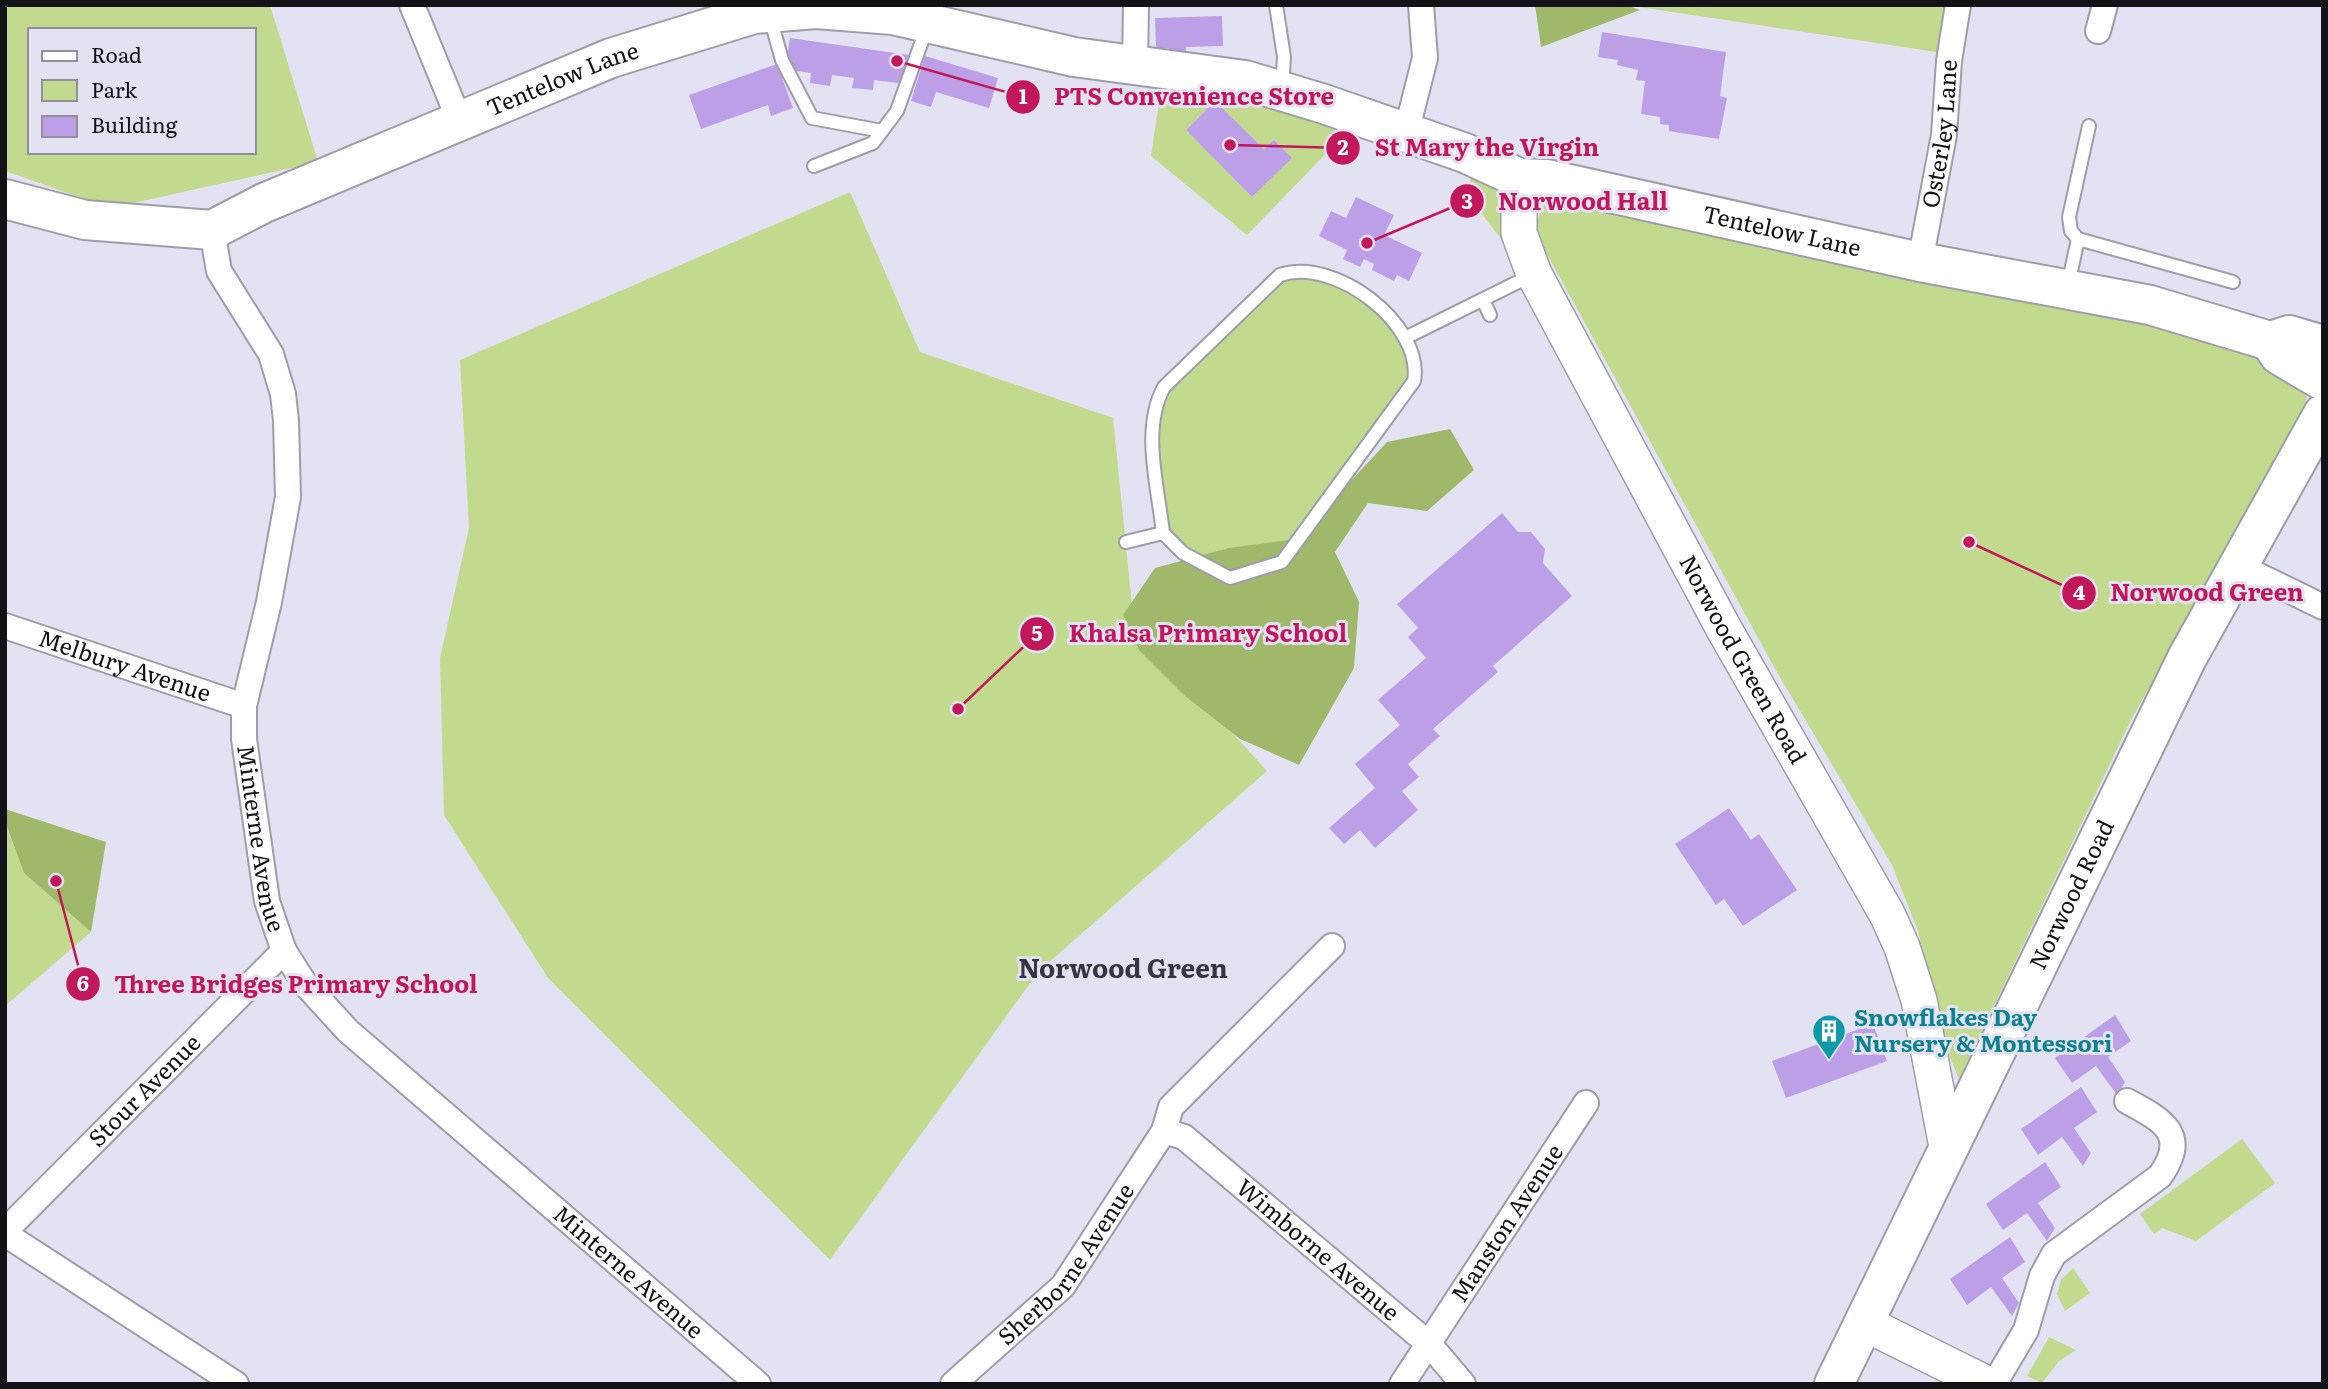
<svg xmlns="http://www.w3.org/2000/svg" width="2328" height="1389" viewBox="0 0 2328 1389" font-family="Literata,serif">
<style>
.green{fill:#c2da8d;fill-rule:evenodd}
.forest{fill:#a0b86a}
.building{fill:#bd9fe8}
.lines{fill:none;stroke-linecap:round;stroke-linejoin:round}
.lane-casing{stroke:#9e9dab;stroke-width:16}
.street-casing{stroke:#9e9dab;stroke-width:28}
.secondary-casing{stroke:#9e9dab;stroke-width:38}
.primary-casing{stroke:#9e9dab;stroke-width:42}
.lane{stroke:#fff;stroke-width:12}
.street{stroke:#fff;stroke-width:24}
.secondary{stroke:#fff;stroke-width:35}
.primary{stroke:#fff;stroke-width:38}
.labels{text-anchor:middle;stroke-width:6;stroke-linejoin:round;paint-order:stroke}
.street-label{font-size:23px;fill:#131217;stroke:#e3e2f2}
.culture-label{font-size:23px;font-weight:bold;fill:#0d838f;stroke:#e3e2f2;text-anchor:start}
.quarter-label{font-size:26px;font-weight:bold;fill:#373542;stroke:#e3e2f2}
.leader{fill:none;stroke:#c2185b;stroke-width:2.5}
.callout-dot{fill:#c2185b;stroke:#e3e2f2;stroke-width:2.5}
.mark-label{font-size:21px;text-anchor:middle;font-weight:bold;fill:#fff}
.callout-label{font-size:24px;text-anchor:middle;font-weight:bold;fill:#c2185b;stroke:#e3e2f2;stroke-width:6;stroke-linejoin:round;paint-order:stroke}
</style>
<rect width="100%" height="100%" fill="#e3e2f2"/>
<g class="green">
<path d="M5 5H270L318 162 111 208 5 171ZM30 30H254V152H30Z"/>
<path d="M1626 5H1953L1943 53Z"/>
<path d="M1161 89 1276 107 1346 133 1247 235 1151 156ZM1215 101 1264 149 1274 140 1291 158 1252 197 1186 130Z"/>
<path d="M1472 172 1495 184 1502 194 1513 254 1467 195Z"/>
<path d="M850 192 920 352 1113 418 1134 625 1267 771 1039 971 830 1260 548 978 444 815 440 658 469 528 460 360Z"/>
<path d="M1561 194 2120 313 2242 348 2292 375 2306 390 2307 409 2131 720 1959 1079 1949 1055 1918 931 1892 865 1778 674 1537 236 1538 218 1546 199Z"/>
<path d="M1280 275 1351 285 1405 338 1416 367 1282 562 1230 578 1163 533 1151 427 1164 387Z"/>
<path d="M5 821 24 873 91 932 5 1006Z"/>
<path d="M2242 1139 2275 1183 2196 1241 2162 1228 2154 1234 2140 1214Z"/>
<path d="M2073 1268 2090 1293 2065 1311 2057 1294 2061 1280Z"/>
<path d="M2049 1337 2076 1350 2059 1361 2042 1383 2027 1376Z"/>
</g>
<g class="forest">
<path d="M1535 5H1626L1640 10 1541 47Z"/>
<path d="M1450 429 1474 470 1427 511 1368 503 1335 552 1359 602 1354 668 1299 765 1240 739 1184 695 1139 650 1123 615 1155 568 1229 548 1297 539 1387 442Z"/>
<path d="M5 809 106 842 91 932 24 873 5 821Z"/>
</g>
<g class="building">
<path d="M1222 16 1223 46 1186 47V53H1169V48H1156L1155 18Z"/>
<path d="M1602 32 1726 52 1720 96 1727 98 1719 139 1669 131V125L1660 124V117L1641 114 1645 81 1636 80 1638 70 1617 65 1618 60 1598 57Z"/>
<path d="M790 38 909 55 908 67 898 83 874 80 873 90 852 88 854 78 832 75 830 86 810 83 811 73 796 71 787 57Z"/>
<path d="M925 56 998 78 989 108 936 92 931 107 911 101Z"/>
<path d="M777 64 793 108 771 116 768 105 701 129 689 95Z"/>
<path d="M1215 101 1264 149 1274 140 1292 158 1252 197 1186 130Z"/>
<path d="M1356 197 1394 215 1384 235 1422 253 1409 281 1397 275 1394 281 1372 270 1374 264 1364 259 1360 267 1343 259 1347 250 1319 236 1331 211 1346 218Z"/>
<path d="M1502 513 1518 532H1531L1545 549 1543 563 1572 596 1493 666 1498 672 1433 729 1440 736 1408 764 1419 777 1402 791 1418 810 1375 848 1360 830 1344 844 1329 828 1375 788 1355 764 1400 725 1378 700 1426 658 1408 637 1418 628 1397 604Z"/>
<path d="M1729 808 1751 840 1759 834 1797 890 1743 926 1724 899 1716 905 1675 844Z"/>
<path d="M2115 1015 2131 1041 2108 1057 2125 1082 2117 1095 2096 1066 2072 1083 2055 1058Z"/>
<path d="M1873 1024 1887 1061 1786 1098 1772 1061Z"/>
<path d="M2081 1087 2097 1112 2074 1128 2091 1153 2083 1166 2062 1137 2038 1155 2021 1129Z"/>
<path d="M2045 1162 2061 1187 2038 1203 2055 1228 2047 1241 2027 1213 2003 1230 1986 1204Z"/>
<path d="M2010 1237 2025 1262 2002 1278 2019 1303 2012 1316 1991 1287 1967 1305 1950 1279Z"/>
</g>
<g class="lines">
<g class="lane-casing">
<g id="lane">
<path d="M1276 5 1284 57 1282 88"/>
<path d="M770 17 782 60 812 118 882 131"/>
<path d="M814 166 873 143 897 111 927 27"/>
<path d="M2078 239 2071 231 2069 217 2089 126"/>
<path d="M2068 285 2078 239 2233 282"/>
<path d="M1483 300 1490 315"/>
<path d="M1405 338 1534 274"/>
<path d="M1126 542 1163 533C1158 486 1141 429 1164 387L1280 275C1335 256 1424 325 1414 381L1282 562 1230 578 1183 553 1163 533"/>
</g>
</g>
<g class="street-casing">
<g id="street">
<path d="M412 5 460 122"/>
<path d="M2098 31 2105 5"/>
<path d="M1135 67 1136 5"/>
<path d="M1406 133 1425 58 1421 5"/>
<path id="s1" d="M212 230 219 271 271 354 283 394 286 420 288 497 269 602 244 706V739L267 901 284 951 305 984 348 1031 758 1384"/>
<path id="s2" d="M1920 262 1944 135 1949 61 1958 5"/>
<path d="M2237 565 2323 607"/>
<path id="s3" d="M5 626 244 706"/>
<path id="s4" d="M1164 1131 1184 1137 1430 1345 1463 1384"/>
<path id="s5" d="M5 1231 284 951"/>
<path d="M5 1234 236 1384"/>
<path id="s6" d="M953 1384 1063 1286 1164 1131 1171 1107 1332 946"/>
<path id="s7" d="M1402 1384 1586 1103"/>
<path d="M1994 1384 2026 1330 2042 1276 2054 1254 2160 1176C2190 1134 2162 1120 2127 1101"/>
</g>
</g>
<g class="secondary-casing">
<g id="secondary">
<path id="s8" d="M1519 178V233L1534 274 1724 629 1887 914 1902 947 1919 1000 1948 1152"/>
<path d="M1864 1323 1987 1384"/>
</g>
</g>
<g class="primary-casing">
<g id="primary">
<path id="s9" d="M5 199 85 220 212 230 264 203 611 58 754 14 816 9 893 15 1074 57 1245 80 1324 104 1465 153 1519 178 1547 179 1920 262 2150 305 2270 341 2289 335 2323 345"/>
<path d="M2270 341 2279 355 2323 381"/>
<path id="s10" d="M1834 1384 2187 658 2323 414"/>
</g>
</g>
<use href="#lane" class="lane"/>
<use href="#street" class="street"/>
<use href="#secondary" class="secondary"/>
<use href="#primary" class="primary"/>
</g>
<defs>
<g id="building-pin" transform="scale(1.75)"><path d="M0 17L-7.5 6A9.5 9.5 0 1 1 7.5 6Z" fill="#0f9aa8" stroke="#e3e2f2"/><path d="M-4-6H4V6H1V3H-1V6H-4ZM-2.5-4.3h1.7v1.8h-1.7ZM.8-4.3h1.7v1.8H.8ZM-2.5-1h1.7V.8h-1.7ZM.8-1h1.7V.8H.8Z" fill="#fff"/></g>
</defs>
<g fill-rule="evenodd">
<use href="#building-pin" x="1829" y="1031"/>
</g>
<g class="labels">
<g class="street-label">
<text dy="8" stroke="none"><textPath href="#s9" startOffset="592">Tentelow Lane</textPath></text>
<text dy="8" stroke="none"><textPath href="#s2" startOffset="130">Osterley Lane</textPath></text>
<text dy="8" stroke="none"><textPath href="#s9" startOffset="1852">Tentelow Lane</textPath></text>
<text dy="8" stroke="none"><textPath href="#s8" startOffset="537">Norwood Green Road</textPath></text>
<text dy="8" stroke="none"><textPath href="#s3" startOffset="126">Melbury Avenue</textPath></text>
<text dy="8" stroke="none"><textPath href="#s1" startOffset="632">Minterne Avenue</textPath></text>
<text dy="8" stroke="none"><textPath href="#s10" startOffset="544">Norwood Road</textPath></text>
<text dy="8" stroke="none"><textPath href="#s5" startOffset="198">Stour Avenue</textPath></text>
<text dy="8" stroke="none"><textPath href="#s7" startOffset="192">Manston Avenue</textPath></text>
<text dy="8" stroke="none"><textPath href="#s4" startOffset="196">Wimborne Avenue</textPath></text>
<text dy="8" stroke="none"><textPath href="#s6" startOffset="166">Sherborne Avenue</textPath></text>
<text dy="8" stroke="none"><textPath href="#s1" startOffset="1220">Minterne Avenue</textPath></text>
</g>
<g class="culture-label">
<text x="1854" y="1026">Snowflakes Day<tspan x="1854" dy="26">Nursery &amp; Montessori</tspan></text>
</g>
<g class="quarter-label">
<text x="1123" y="978">Norwood Green</text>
</g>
</g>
<path class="leader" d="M897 61L1023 97M1230 145L1343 148M1367 243L1467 201M1969 542L2079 593M958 709L1037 634M56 881L83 984"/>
<g class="callout-dot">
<circle cx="897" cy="61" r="7"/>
<circle cx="1230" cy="145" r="7"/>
<circle cx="1367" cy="243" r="7"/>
<circle cx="1969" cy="542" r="7"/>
<circle cx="958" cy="709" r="7"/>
<circle cx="56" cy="881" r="7"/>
<circle cx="1023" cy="97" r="18"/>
<circle cx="1343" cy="148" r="18"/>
<circle cx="1467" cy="201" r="18"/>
<circle cx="2079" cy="593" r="18"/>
<circle cx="1037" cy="634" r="18"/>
<circle cx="83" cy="984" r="18"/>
</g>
<g class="mark-label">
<text x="1023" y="104">1</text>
<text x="1343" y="155">2</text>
<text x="1467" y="209">3</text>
<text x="2079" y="600">4</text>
<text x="1037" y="641">5</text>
<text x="83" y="991">6</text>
</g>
<g class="callout-label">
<text x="1194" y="105">PTS Convenience Store</text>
<text x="1487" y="156">St Mary the Virgin</text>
<text x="1583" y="210">Norwood Hall</text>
<text x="2207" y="601">Norwood Green</text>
<text x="1208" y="642">Khalsa Primary School</text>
<text x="296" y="993">Three Bridges Primary School</text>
</g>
<rect width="2328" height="1389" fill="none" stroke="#131217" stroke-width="14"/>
<rect x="28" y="28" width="228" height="126" fill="#e3e2f2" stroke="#908f9a" stroke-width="2"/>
<rect x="42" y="51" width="35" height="10" fill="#ffffff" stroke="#908f9a" stroke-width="2"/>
<text x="91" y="63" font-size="21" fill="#131217">Road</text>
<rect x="42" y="80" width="35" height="21" fill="#c2da8d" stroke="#908f9a" stroke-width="2"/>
<text x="91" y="98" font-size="21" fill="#131217">Park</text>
<rect x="42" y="116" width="35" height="21" fill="#bd9fe8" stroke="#908f9a" stroke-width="2"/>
<text x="91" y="133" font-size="21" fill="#131217">Building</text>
</svg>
